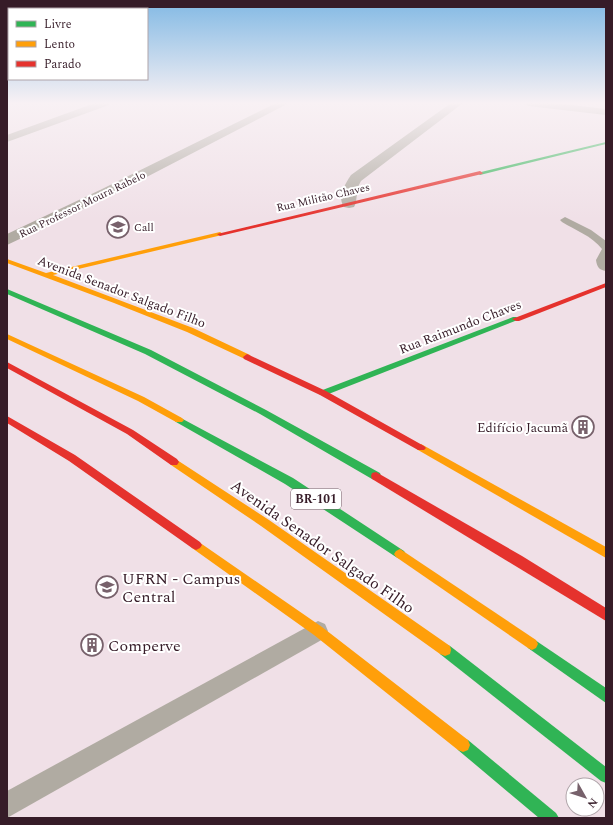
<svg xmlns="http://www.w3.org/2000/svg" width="613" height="825" viewBox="0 0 613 825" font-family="Spectral,serif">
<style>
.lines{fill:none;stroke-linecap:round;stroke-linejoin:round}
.lane{fill:#b0aba2;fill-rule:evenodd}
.street{fill:#b0aba2;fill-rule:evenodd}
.fast{fill:#30b455;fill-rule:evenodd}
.slow{fill:#ff9f0a;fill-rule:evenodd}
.jam{fill:#e5322d;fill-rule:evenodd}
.labels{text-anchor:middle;stroke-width:4;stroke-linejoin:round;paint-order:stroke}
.far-street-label{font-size:11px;fill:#361c28;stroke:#fff}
.far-poi-label{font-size:11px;fill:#361c28;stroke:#fff;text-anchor:start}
.shield{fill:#fff;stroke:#726068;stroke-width:1}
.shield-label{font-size:12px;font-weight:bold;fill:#361c28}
.street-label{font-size:13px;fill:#361c28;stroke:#fff}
.poi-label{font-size:13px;fill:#361c28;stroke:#fff;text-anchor:end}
.near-street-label{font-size:16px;fill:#361c28;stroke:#fff}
.near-poi-label{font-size:16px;fill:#361c28;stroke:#fff;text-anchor:start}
</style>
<rect width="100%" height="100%" fill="#f0e0e7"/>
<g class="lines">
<g class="lane">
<path d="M565 217 591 230 606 241V271C599 270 597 267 596 260L602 249C592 236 575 230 562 222L560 220Z"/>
<path d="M318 621 325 624 328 631 325 638 7 818V791Z"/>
</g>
<g class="street">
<path d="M95 103H110L109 105 7 142V135Z"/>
<path d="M276 103H289L110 196 7 245V234L100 190Z"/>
<path d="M451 103H463L361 181C355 190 358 201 354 207L349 208 344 207C337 197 345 184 351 175Z"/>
<path d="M523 103H555L606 109V115L528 106Z"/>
</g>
<g class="fast">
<path d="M606 142V144L480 175 477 173Z"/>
<path d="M7 289 151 350 266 410 380 473 381 476 380 479 376 480 372 479 260 414 145 354 7 294Z"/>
<path d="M513 317H516L520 319 326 395H320L319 393 320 391Z"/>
<path d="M179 417 293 478 404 551 406 554 404 557 400 559 396 557 285 484 176 422 174 420 176 418Z"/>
<path d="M532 638 606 688V703L528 648 526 644 528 640Z"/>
<path d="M445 644 450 646 606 767V783L601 781 440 654 439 650 440 646Z"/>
<path d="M463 738 468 740 556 813 559 818H539L458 750 456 745 458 740Z"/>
</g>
<g class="slow">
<path d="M220 232 223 234 222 235 53 275 193 328 250 355 251 357 247 360 187 332 114 303 7 263V259L46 273Z"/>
<path d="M7 334 144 397 182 418 184 420 182 422H176L138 401 7 339Z"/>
<path d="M421 444 606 547V558L418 450 416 448 418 446Z"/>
<path d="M174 458 269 520 450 646 451 650 450 654 445 656 440 654 261 526 171 465 169 462 171 459Z"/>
<path d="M196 540 322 627 468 740 470 745 468 750 463 752 458 750 314 635 192 548 190 545 192 542Z"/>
<path d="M400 549 536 640 538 644 536 648 532 650 528 648 396 557 394 554 396 551Z"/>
</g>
<g class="jam">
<path d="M480 171 483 173 482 174 220 236 217 234Z"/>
<path d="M606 283V287L519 321H516L512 319Z"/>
<path d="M247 354 326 391 424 446 426 448 424 450H418L320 395 244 359 243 357Z"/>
<path d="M7 362 133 430 177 459 179 462 177 465H171L127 434 7 368Z"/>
<path d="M7 416 75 455 200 542 202 545 200 548 196 550 192 548 69 461 7 423Z"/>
<path d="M376 472 522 556 606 608V621L372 479 371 476 372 473Z"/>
</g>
</g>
<linearGradient id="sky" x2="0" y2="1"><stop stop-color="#82b9e4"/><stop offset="0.47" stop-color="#f8f1f4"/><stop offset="1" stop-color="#f8f1f4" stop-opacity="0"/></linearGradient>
<rect width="613" height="219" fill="url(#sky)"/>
<defs>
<g id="school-ring" transform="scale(1.15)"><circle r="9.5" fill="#fff" stroke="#77616b" stroke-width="1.5"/><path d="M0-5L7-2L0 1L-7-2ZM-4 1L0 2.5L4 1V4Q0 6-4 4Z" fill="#77616b"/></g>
<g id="building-ring" transform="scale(1.15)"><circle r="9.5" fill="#fff" stroke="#77616b" stroke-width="1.5"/><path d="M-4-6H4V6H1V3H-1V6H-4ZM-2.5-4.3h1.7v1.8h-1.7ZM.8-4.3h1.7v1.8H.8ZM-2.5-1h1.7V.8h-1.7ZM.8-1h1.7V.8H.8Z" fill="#77616b"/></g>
<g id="university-ring" transform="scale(1.15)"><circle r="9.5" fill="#fff" stroke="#77616b" stroke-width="1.5"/><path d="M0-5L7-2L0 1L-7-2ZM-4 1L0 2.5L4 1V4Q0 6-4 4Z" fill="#77616b"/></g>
</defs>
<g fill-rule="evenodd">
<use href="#school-ring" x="118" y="227"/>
<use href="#building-ring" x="583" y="427"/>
<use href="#university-ring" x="107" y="587"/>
<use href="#building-ring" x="92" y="645"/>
</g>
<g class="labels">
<g class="far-street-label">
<text transform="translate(323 197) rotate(-13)" y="4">Rua Militão Chaves</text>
<text transform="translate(82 204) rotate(-26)" y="4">Rua Professor Moura Rabelo</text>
</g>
<g class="far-poi-label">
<text x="134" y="231">Call</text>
</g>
<rect class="shield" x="291" y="489" width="50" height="20" rx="3"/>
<g class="shield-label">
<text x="316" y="503">BR-101</text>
</g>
<g class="street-label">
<text transform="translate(122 291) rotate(21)" y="5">Avenida Senador Salgado Filho</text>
<text transform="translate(460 326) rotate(-21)" y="5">Rua Raimundo Chaves</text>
</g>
<g class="poi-label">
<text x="568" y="432">Edifício Jacumã</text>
</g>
<g class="near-street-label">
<text transform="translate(323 546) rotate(35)" y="6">Avenida Senador Salgado Filho</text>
</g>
<g class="near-poi-label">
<text x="122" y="584">UFRN - Campus<tspan x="122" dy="18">Central</tspan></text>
<text x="108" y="651">Comperve</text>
</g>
</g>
<rect width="613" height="825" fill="none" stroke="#361c28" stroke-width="16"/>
<rect x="8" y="8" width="140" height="72" fill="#ffffff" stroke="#afa4a9"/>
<rect x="16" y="21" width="20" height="6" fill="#30b455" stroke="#afa4a9"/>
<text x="44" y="28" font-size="12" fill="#361c28">Livre</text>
<rect x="16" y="41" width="20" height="6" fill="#ff9f0a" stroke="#afa4a9"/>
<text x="44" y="48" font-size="12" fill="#361c28">Lento</text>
<rect x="16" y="61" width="20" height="6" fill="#e5322d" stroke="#afa4a9"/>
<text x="44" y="68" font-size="12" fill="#361c28">Parado</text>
<g transform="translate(585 797) rotate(129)"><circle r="19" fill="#ffffff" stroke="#afa4a9"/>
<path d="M0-3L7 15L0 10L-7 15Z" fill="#77616b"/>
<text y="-6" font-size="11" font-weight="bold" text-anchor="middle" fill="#361c28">N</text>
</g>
</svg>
